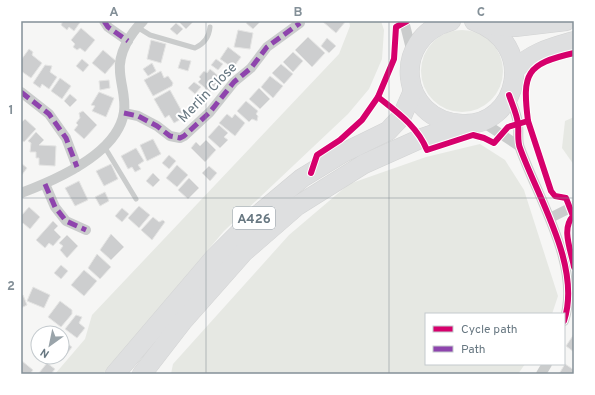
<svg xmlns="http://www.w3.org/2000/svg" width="595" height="395" viewBox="0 0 595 395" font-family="Overpass,sans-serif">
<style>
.green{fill:#e6e8e3}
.building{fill:#cdcecf;stroke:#e5e5e4}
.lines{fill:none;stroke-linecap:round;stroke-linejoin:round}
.highway-casing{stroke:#d2d3d3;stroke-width:20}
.lane{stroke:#cacccc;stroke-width:5}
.street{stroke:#cacccc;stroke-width:10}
.highway{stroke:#dedfe0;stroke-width:19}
.quiet{stroke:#8e44ad;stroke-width:5;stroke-dasharray:10 5;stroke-linecap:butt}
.cycleway-casing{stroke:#fff;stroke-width:8}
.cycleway{stroke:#d6006c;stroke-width:6}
.grid{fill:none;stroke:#849098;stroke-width:1;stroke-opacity:0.55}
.labels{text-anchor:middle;stroke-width:4;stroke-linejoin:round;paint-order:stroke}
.shield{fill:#fff;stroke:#95a0a8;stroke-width:1}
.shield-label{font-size:13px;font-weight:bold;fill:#687882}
.street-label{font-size:14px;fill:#687882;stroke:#fff}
.neatline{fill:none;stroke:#849098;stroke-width:1.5}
.grid-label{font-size:13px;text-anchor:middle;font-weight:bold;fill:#849098}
</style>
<rect width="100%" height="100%" fill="#f6f6f5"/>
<g class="green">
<path d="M349 21H381L384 30 382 59 369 89 348 114 224 231 103 374H55L85 339 92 315 339 54 350 26Z"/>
<circle cx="462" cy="71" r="41"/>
<path d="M574 117V165L562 148 565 121Z"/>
<path d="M480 144 505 160 524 190 558 296 552 314H426V364H525L518 374H171L173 364 289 235 349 184 426 157Z"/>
</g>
<g class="building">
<path d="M63 21H81L74 31 69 27 67 30 61 25Z"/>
<path d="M178 21H194L186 29Z"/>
<path d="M247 21H261L253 29 246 23Z"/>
<path d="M322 21H346L336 33Z"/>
<path d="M176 23 183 29 177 35 170 29Z"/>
<path d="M81 28 95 40 85 52 80 48 77 50 73 47 75 44 71 40Z"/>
<path d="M238 30 253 33 250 49 234 47Z"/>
<path d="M308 37 325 53 312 67 295 50Z"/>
<path d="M327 38 336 46 329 53 321 46Z"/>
<path d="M151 40 166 44 161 63 147 59Z"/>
<path d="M228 47 241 57 233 68 220 59Z"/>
<path d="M29 49 33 52 32 55 42 63 31 78 21 71V60Z"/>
<path d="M103 50 116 61 105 74 92 63Z"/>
<path d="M293 52 303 61 293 72 283 62Z"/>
<path d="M82 59 89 65 83 72 76 66Z"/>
<path d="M181 59 191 61 188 71 178 68Z"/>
<path d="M216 59 223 64 218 70 211 65Z"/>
<path d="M152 63 156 71 148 76 143 69Z"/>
<path d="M281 64 293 74 284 84 272 73Z"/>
<path d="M45 65 52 66 50 72 57 77 49 89 42 84 40 88 33 83Z"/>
<path d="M210 69 221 78 210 92 198 82 201 79 199 77 204 71 207 73Z"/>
<path d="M161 71 164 78 168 76 173 83 172 86 153 96 144 80Z"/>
<path d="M270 76 283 86 273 98 261 87Z"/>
<path d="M60 78 71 86 62 99 51 91Z"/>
<path d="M109 80 110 88 100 90 99 81Z"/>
<path d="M194 82 201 87 195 94 188 88Z"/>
<path d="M259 88 270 99 260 109 249 99Z"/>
<path d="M170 90 185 117 174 123 169 115 165 118 154 99Z"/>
<path d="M99 92 114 98 106 117 92 111 95 106 91 105Z"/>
<path d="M70 94 77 100 70 107 64 101Z"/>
<path d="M246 101 258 111 256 114 258 116 257 121 252 119 249 122 237 111Z"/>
<path d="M83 111 97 125 84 139 74 130 78 125 76 123 80 118 79 113Z"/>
<path d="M227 114 232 118 235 114 245 123 235 136 219 123Z"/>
<path d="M25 119 36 129 24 142 21 140V123Z"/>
<path d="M219 125 228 133 224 137 228 140 220 148 208 137Z"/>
<path d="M36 132 44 140 39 145 56 146 55 166 39 165V158H36V152H30L31 143 28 141Z"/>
<path d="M153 139 161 154 147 161 140 145Z"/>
<path d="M206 140 216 150 205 162 191 148 196 142 200 146Z"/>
<path d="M136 148 144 161 138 165 141 169 135 172 132 167 128 169 121 156Z"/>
<path d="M169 155 176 161 169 169 162 163Z"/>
<path d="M21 163 27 168 21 176Z"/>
<path d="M111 164 118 179 104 186 96 171Z"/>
<path d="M177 165 188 175 177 187 166 178Z"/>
<path d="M209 166 217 173 210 181 202 173Z"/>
<path d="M153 173 160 180 153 187 146 181Z"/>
<path d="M189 178 199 188 188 199 178 190Z"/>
<path d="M79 181 88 200 75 206 65 188Z"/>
<path d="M105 192 109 201 100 206 95 197Z"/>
<path d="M139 206 150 215 139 228 128 218Z"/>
<path d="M29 207 40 217 30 229 23 223 21 225V216Z"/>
<path d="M122 208 129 214 122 222 115 216Z"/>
<path d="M153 217 159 222 163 220 165 222 152 240 141 230Z"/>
<path d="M53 221 58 226 54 230 61 237 53 246 49 243 45 248 36 240Z"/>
<path d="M111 234 124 247 111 260 100 250Z"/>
<path d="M67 235 78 246 67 258 60 250 63 246 59 243Z"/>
<path d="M97 254 111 267 100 279 88 268Z"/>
<path d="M61 265 68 271 61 279 54 273Z"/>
<path d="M84 270 97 281 84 296 71 285Z"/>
<path d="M33 287 50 295 44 308 27 301Z"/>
<path d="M23 295 27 305 21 308V296Z"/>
<path d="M60 301 72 310V314L61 327 48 317Z"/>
<path d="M76 315 82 317 79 323 85 328 77 338 65 329Z"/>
<path d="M574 334V352L566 346Z"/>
<path d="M38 342V353L33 349Z"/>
<path d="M65 342 72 347 66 355 62 352V346Z"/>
<path d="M22 361 33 370 30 374H21Z"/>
<path d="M47 363 55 369 51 374H40L39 373Z"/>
<path d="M565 364 574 370V374H559Z"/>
</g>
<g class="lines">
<g class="highway-casing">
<g id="highway">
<path d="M451 21C390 37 399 121 462 124 519 127 538 43 474 21"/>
<path d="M486 25 515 27 566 21"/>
<path d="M514 70C533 52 550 48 574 41"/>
<path d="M115 374 214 258 253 219 302 178 343 153 388 131 402 116 413 91"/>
<path d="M142 374 183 321 244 252 297 206 364 164 422 138 463 124"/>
</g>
</g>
<g class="lane">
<path d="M137 27 150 35 195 48C204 44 209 38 210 27"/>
<path d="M104 146 136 199"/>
</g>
<g class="street">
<path d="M104 21 108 27 128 41"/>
<path d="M404 21 412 53"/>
<path d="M21 92 49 114 66 138 77 167"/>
<path d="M509 95C512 104 517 114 518 124 519 132 517 141 520 148 538 198 582 267 564 321"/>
<path d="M124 113 138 116 157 126 170 136 180 138 184 136 210 112 234 82 251 68 267 47 300 23"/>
<path d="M481 121 519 146"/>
<path d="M45 184 55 207 66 221 86 230"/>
<path d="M21 193C56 180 118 153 124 112 126 98 121 86 120 72 118 53 130 34 143 21"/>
<path d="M550 218 574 206"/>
<path d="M541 374 547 364"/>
</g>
<use href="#highway" class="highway"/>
<g class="quiet">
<path d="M104 21 108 27 128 41"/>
<path d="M21 92 49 114 66 138 77 167"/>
<path d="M124 113 138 116 157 126 170 136 180 138 184 136 210 112 234 82 251 68 267 47 300 23"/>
<path d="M45 184 55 207 66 221 86 230"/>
</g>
<g class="cycleway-casing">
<g id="cycleway">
<path d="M509 95C512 104 517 114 518 124 519 132 517 141 520 148 538 198 582 267 564 321"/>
<path d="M378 97C398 113 417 126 427 150L473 135 484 138 494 143 508 127 528 121C522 73 526 64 574 53"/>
<path d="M528 121 551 191 555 196 566 198 573 216C561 229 571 250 574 267"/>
<path d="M311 173 317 155 340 140 362 120 378 97 394 59 396 27 407 21"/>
</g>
</g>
<use href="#cycleway" class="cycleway"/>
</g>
<path class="grid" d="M206 21V374M389 21V374M21 198H574"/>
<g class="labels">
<rect class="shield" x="233" y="207" width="42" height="22" rx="3"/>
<g class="shield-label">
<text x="254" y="223">A426</text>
</g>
<g class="street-label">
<text transform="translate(207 92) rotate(-46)" y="5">Merlin Close</text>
</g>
</g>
<rect width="595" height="395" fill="none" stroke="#ffffff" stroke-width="44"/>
<rect x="425" y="313" width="140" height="52" fill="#ffffff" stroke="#c3c9cd"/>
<rect x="433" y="326" width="20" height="6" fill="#d6006c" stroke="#c3c9cd"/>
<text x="461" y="333" font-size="12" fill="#687882">Cycle path</text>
<rect x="433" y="346" width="20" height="6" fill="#8e44ad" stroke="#c3c9cd"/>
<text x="461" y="353" font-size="12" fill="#687882">Path</text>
<g transform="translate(50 345) rotate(213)"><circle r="19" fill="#ffffff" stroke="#c3c9cd"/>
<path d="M0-3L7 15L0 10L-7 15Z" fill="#9aa4aa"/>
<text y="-6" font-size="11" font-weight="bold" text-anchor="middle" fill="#687882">N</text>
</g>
<rect x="22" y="22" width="551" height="351" class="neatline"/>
<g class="grid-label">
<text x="114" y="16">A</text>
<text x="298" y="16">B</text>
<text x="481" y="16">C</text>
<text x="11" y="114">1</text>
<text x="11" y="290">2</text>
</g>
</svg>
